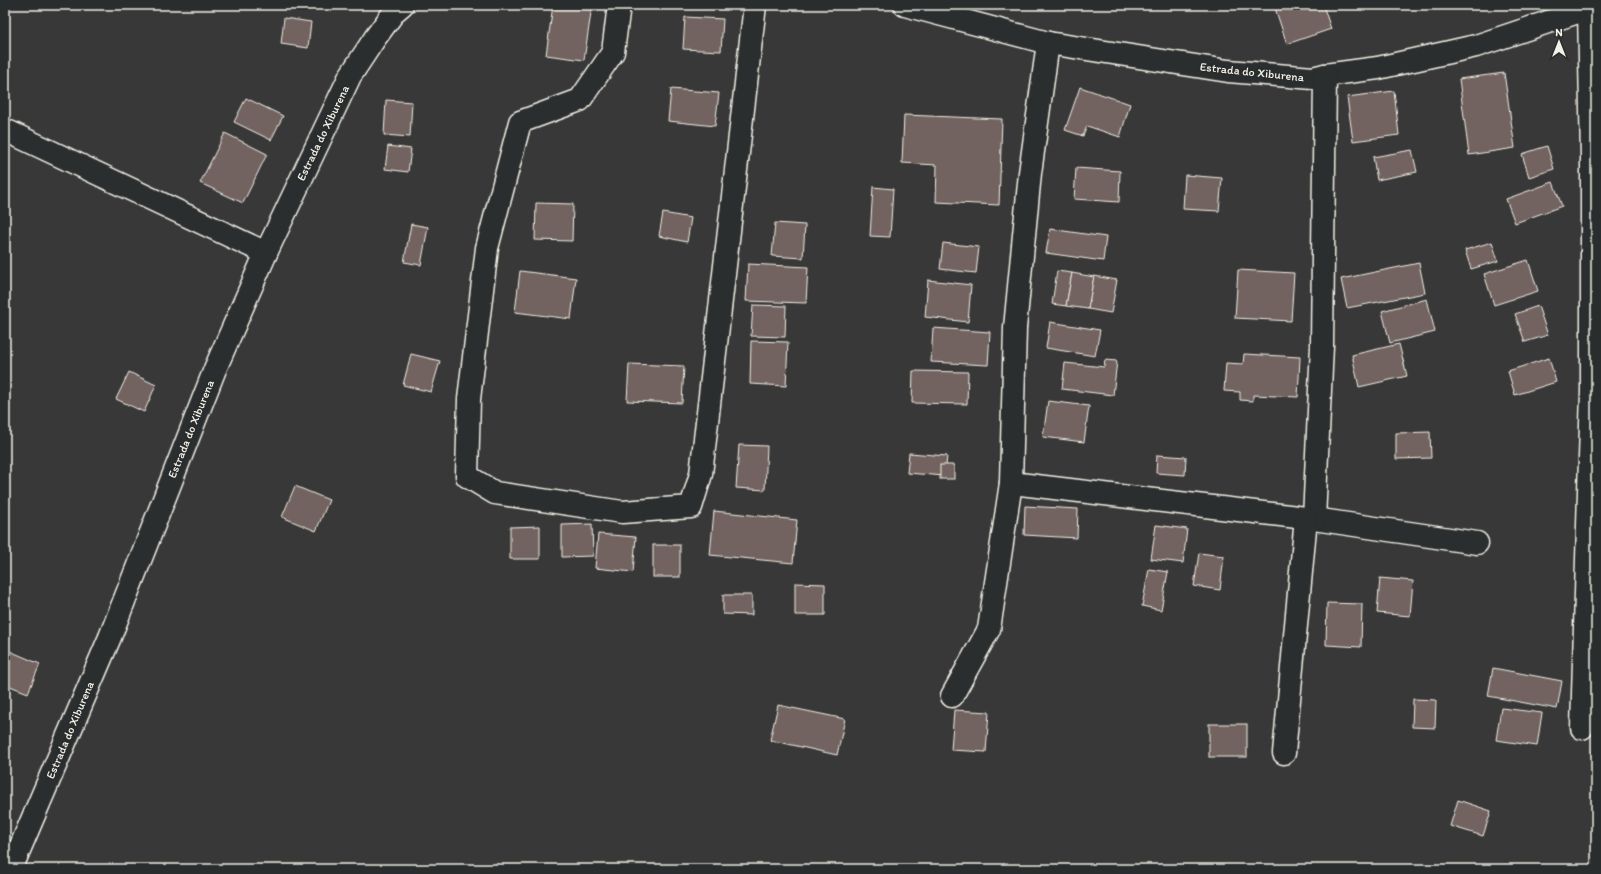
<svg xmlns="http://www.w3.org/2000/svg" width="1601" height="874" viewBox="0 0 1601 874" font-family="Itim,sans-serif">
<style>
.building{fill:#726460;stroke:#f4f1e8}
.lines{fill:none;stroke-linecap:round;stroke-linejoin:round}
.street-casing{stroke:#f4f1e8;stroke-width:25}
.street{stroke:#2a2d2e;stroke-width:22}
.labels{text-anchor:middle;stroke-width:4;stroke-linejoin:round;paint-order:stroke}
.street-label{font-size:12px;fill:#f4f1e8;stroke:#2a2d2e}
</style>
<rect width="100%" height="100%" fill="#383838"/>
<filter id="ink" filterUnits="userSpaceOnUse"><feTurbulence type="fractalNoise" baseFrequency=".025" numOctaves="2"/><feDisplacementMap in="SourceGraphic" scale="8" xChannelSelector="R" yChannelSelector="G"/><feConvolveMatrix kernelMatrix="1 2 1 2 8 2 1 2 1" color-interpolation-filters="sRGB"/></filter>
<g filter="url(#ink)">
<g class="building">
<path d="M553 5 592 6 584 60 546 55Z"/>
<path d="M1274 5H1323L1331 29 1287 44Z"/>
<path d="M685 17 723 19 721 51 683 49Z"/>
<path d="M284 18 311 22 308 48 281 44Z"/>
<path d="M1504 73 1515 148 1469 155 1459 79Z"/>
<path d="M1080 87 1130 104 1120 137 1087 126 1083 136 1065 130Z"/>
<path d="M671 89 719 93 715 126 668 121Z"/>
<path d="M1394 91 1399 135 1353 141 1347 97Z"/>
<path d="M246 98 283 116 271 140 234 122Z"/>
<path d="M386 100 412 102 410 137 384 135Z"/>
<path d="M904 115 1002 119 999 205 936 202 937 165 902 163Z"/>
<path d="M225 133 267 154 243 203 200 183Z"/>
<path d="M388 146 411 149 408 172 385 169Z"/>
<path d="M1547 146 1554 169 1529 177 1522 154Z"/>
<path d="M1412 150 1417 172 1377 180 1373 157Z"/>
<path d="M1076 168 1120 171 1119 202 1074 199Z"/>
<path d="M1185 175 1222 178 1219 211 1183 209Z"/>
<path d="M1553 182 1562 206 1515 223 1506 199Z"/>
<path d="M873 187 893 189 890 237 870 236Z"/>
<path d="M536 203 573 204 572 241 535 240Z"/>
<path d="M663 213 691 218 687 242 659 236Z"/>
<path d="M775 223 805 225 803 258 772 256Z"/>
<path d="M411 224 428 227 421 265 404 262Z"/>
<path d="M1050 229 1106 237 1103 261 1046 253Z"/>
<path d="M1492 242 1498 261 1471 269 1465 250Z"/>
<path d="M943 243 979 247 976 273 940 269Z"/>
<path d="M1528 260 1538 291 1494 305 1484 274Z"/>
<path d="M1419 263 1425 293 1347 308 1341 279Z"/>
<path d="M748 264 808 267 806 303 746 301Z"/>
<path d="M1238 270 1294 273 1291 321 1235 318Z"/>
<path d="M520 271 576 278 571 319 515 312Z"/>
<path d="M1057 271 1072 273 1066 306 1052 304Z"/>
<path d="M1072 273 1094 277 1088 309 1066 306Z"/>
<path d="M1094 276 1117 280 1111 313 1088 309Z"/>
<path d="M928 280 971 285 968 322 925 317Z"/>
<path d="M1427 299 1435 332 1390 343 1382 311Z"/>
<path d="M753 305 786 306 785 337 751 336Z"/>
<path d="M1538 306 1548 335 1525 342 1515 314Z"/>
<path d="M1050 322 1100 330 1095 356 1046 348Z"/>
<path d="M933 328 990 332 988 365 931 362Z"/>
<path d="M751 341 788 342 786 386 750 384Z"/>
<path d="M1399 344 1407 376 1359 387 1352 355Z"/>
<path d="M411 354 440 361 431 392 403 385Z"/>
<path d="M1244 354 1300 357 1298 397 1253 395V401L1240 400V392L1224 391 1226 363 1243 364Z"/>
<path d="M1549 358 1556 382 1515 395 1508 371Z"/>
<path d="M1105 360 1117 361 1113 395 1062 389 1065 363 1104 367Z"/>
<path d="M629 364 684 366 682 403 627 401Z"/>
<path d="M913 371 968 372 967 404 912 403Z"/>
<path d="M129 372 156 385 144 412 116 399Z"/>
<path d="M1048 401 1089 406 1084 442 1043 437Z"/>
<path d="M1430 432 1431 458 1396 459V433Z"/>
<path d="M739 445 767 446 765 490 736 488Z"/>
<path d="M909 453 947 456 945 476 907 473Z"/>
<path d="M1157 455 1186 457 1185 475 1156 473Z"/>
<rect x="940" y="465" width="14" height="14"/>
<path d="M295 486 329 500 316 531 282 517Z"/>
<path d="M1025 506 1078 509 1077 538 1024 535Z"/>
<path d="M714 511 797 520 793 563 710 555Z"/>
<path d="M592 524 593 556 562 557V525Z"/>
<path d="M1156 525 1187 529 1183 563 1151 559Z"/>
<path d="M540 526V559H510V527Z"/>
<path d="M598 534 636 537 633 572 595 568Z"/>
<rect x="653" y="545" width="27" height="32"/>
<path d="M1199 553 1224 556 1220 590 1194 586Z"/>
<path d="M1149 569 1168 572 1161 610 1142 606Z"/>
<path d="M1380 578 1413 581 1410 616 1377 613Z"/>
<path d="M795 583 825 584V615H795Z"/>
<path d="M723 595H752V615L723 614Z"/>
<path d="M1327 603 1362 604 1361 647 1326 645Z"/>
<path d="M5 649 40 664 28 693 5 684Z"/>
<path d="M1493 668 1562 681 1557 709 1488 696Z"/>
<path d="M1413 699 1436 700 1435 728 1412 727Z"/>
<path d="M778 705 845 719 837 755 770 740Z"/>
<path d="M1501 708 1542 713 1537 746 1496 740Z"/>
<path d="M954 710 989 712 986 752 951 750Z"/>
<rect x="1209" y="724" width="38" height="33"/>
<path d="M1594 740 1596 741V768L1591 767Z"/>
<path d="M1458 800 1491 811 1483 836 1450 826Z"/>
</g>
<g class="lines">
<g class="street-casing">
<g id="street">
<path d="M619 5 613 52 580 100 520 122 487 248 469 399 467 476 495 493 622 512 691 507 701 474 755 5"/>
<path d="M905 5 1048 43 1228 71 1313 78 1325 75 1378 68 1476 46 1596 6"/>
<path d="M5 130 266 253"/>
<path d="M1011 483 1314 519 1477 543"/>
<path d="M1314 519 1322 346 1325 75"/>
<path d="M952 696 989 629 1011 483 1015 328 1030 173 1048 43"/>
<path d="M1582 728 1592 391V158L1589 10"/>
<path d="M1284 753 1306 518"/>
<path d="M11 869 110 637 215 369 266 253 350 76 375 38 395 11 402 5"/>
</g>
</g>
<use href="#street" class="street"/>
</g>
</g>
<g class="labels">
<g class="street-label">
<text transform="translate(1252 72) rotate(6)" y="4">Estrada do Xiburena</text>
<text transform="translate(323 133) rotate(-64)" y="4">Estrada do Xiburena</text>
<text transform="translate(191 429) rotate(-68)" y="4">Estrada do Xiburena</text>
<text transform="translate(70 730) rotate(-67)" y="4">Estrada do Xiburena</text>
</g>
</g>
<rect width="1601" height="874" fill="none" stroke="#2a2d2e" stroke-width="20"/>
<rect x="10" y="10" width="1581" height="854" fill="none" stroke="#f4f1e8" stroke-width="1.5" filter="url(#ink)"/>
<g transform="translate(1559 42)" stroke="#2a2d2e" stroke-width="3" paint-order="stroke">
<path d="M0-3L7 15L0 10L-7 15Z" fill="#f4f1e8"/>
<text y="-6" font-size="11" font-weight="bold" text-anchor="middle" fill="#f4f1e8">N</text>
</g>
</svg>
